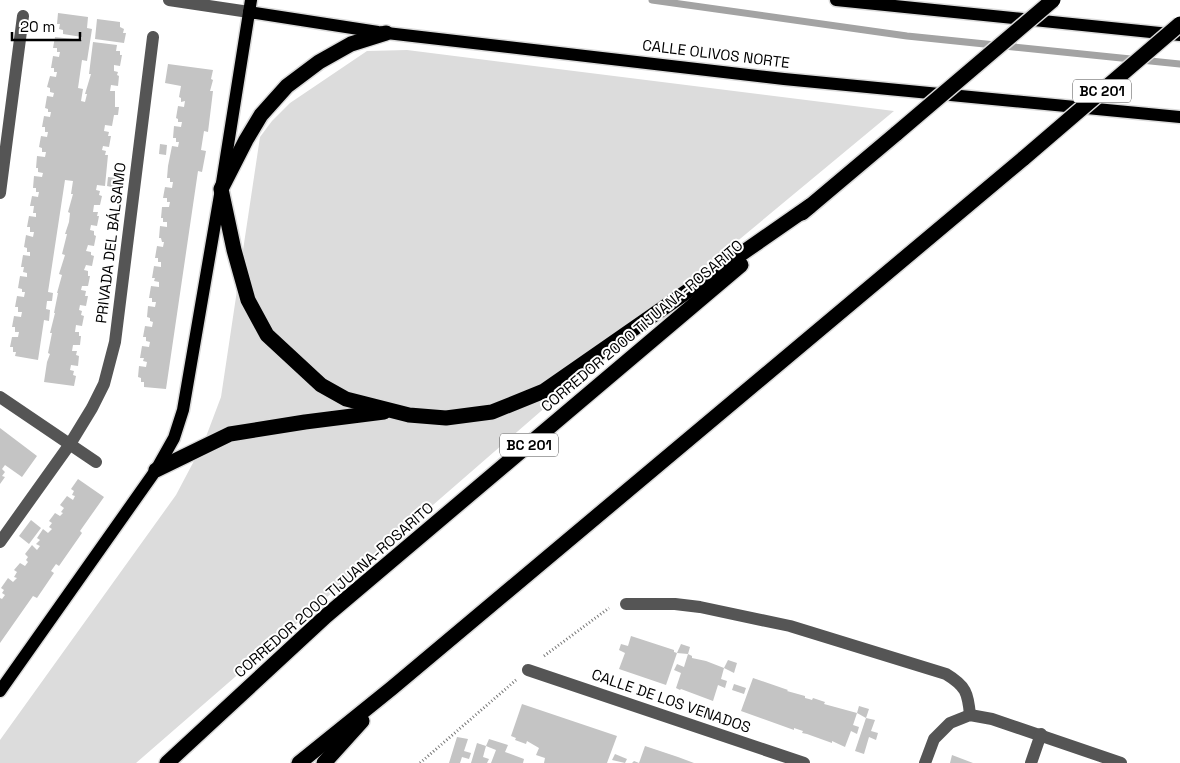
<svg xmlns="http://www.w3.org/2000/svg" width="1180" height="763" viewBox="0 0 1180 763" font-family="'Space Grotesk',sans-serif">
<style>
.green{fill:#dcdcdc}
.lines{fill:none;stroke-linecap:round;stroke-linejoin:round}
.stream{stroke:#a3a3a3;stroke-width:7}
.building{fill:#c4c4c4}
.major-casing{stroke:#dbdbdb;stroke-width:15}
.highway-casing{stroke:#dbdbdb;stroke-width:18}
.path{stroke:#777;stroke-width:3;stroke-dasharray:1 2.5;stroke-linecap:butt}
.minor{stroke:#555;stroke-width:12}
.major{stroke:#000;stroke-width:12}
.highway{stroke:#000;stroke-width:15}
.highway-bridge-casing{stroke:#dbdbdb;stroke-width:18;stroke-linecap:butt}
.highway-bridge{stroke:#000;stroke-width:15}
.labels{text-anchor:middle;stroke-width:4;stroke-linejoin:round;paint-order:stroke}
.shield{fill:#fff;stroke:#4c4c4c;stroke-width:1}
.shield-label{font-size:14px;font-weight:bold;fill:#000}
.street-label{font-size:15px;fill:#000;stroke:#fff}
</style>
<rect width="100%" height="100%" fill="#fff"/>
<path class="green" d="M407 50 894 111 723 253 136 763H0V740L176 495 204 442 221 397 260 137 272 121 290 103 367 51Z"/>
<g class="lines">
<path class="stream" d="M652 0 907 36 1180 64"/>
</g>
<g class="building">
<path d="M58 13 88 17 87 28 92 29 87 61 82 60 78 88 83 89 81 101 85 102 87 94H85L91 74H89L93 42 117 45 116 51H120V55H122L120 66 114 65V71L118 72 117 75 119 76 118 86 111 85 110 91H115V107H119L118 115H114L112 126 105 125 104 131 109 132 108 136H111L109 147 103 146 102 150 106 151 105 155H108L105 186 97 185 96 190 100 191 99 195 102 196 100 205H94L93 212H98L97 216H99L97 226 91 225 90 230 94 231V235L96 236 94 246 88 245 86 251 91 252V255L94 256 92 266 86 265 84 270 88 271V276H90L88 286H82L81 290 86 291 85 296H88L86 306 80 305 79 310 82 311 81 315 84 316 82 326 76 325 75 332H79V336H81L80 345H73L72 351H77L76 355 79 356 78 366 71 365 70 370 74 371 73 375 76 376 74 386 44 382 47 362 50 354 48 353 52 333H50L55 313H54L58 293H57L62 275 59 274 65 255 62 254 67 234H65L69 222 70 213 68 212 73 194H71L73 181 65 180 48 292 53 293 52 301H47L46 309 50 310 49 321 44 320 38 360 15 356 16 352H13V347H10L12 337H18L19 332H15V327H12L14 316 21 317 22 312H18V307H15L17 296 24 297 25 292H22V289L18 288 20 276 27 277V273L23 272 24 267H21L23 255 30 256V252H27V248L24 247 26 235 33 237 34 232H30V227H27L29 216 36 217V213H33L34 206H30L32 196 38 197 39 192H36V188H33L34 176 42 177 43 173 38 172V168H36L37 156 45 157 46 152H42V148L39 147 41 136 47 137 48 132H45V127H42L44 116 50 117 51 112H48V109L45 108 47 96 53 97 54 93 50 92V88L47 87 50 76 56 77 57 72H54V68H51L53 56 59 57 60 52H57V48H53L55 37 82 40V37L63 34V30L59 29 60 24H57Z"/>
<path d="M97 19 120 22V27L124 29 123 33H126L124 43 95 39Z"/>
<path d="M168 64 213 70 211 79 213 80 210 91H213L208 132 204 131 201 150 206 151 202 172 198 171 166 389 144 387V382H141V378L138 377 139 366 146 367 147 362 143 361 144 358H140L142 346 149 347 150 342 146 341V337H143L145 326 152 327 153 322 150 321V318L147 317 148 306 155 307 156 302H152V298H149L151 286 159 287V282L154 281 155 278H152L154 266 161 267V262H158V258H155L157 246 163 247 164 242H162L161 238H159L160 226 167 227V222H163V218H161L162 207H169L170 202H167V198H163L165 187 172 188 173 182H170V178H167L168 166 172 146 178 147 179 142H176V138H173L174 126 181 127 182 122H178V119L176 118 178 106 184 107 185 101 181 102V98L179 97 181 86 165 83Z"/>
<path d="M160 144 167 145 166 155 159 154Z"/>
<path d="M108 177 117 178 116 188 107 186Z"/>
<path d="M0 428 37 456 22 477 5 465 2 469 5 472 2 476 5 477 0 484Z"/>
<path d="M78 479 104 497 80 531 82 533 59 566 56 564 51 571 54 573 37 598 33 596 0 643V598L2 599 5 595 2 593 4 590 1 588 8 578 13 582 17 578 14 577 17 572 14 570 20 563 25 566 28 562 26 560 28 557 25 554 32 545 37 550 40 546 36 544 40 540 37 538 43 529 48 533 52 529 49 527 52 523 49 521 55 513 60 516 63 513 61 512 64 508 60 505 67 496 73 500 75 496 72 495 74 491 71 489Z"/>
<path d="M31 520 41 528 29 544 19 536Z"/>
<path d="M631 636 674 650V652L677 653 666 685 619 669 625 653 619 650 621 644 628 646Z"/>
<path d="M681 644 690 647 688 654 677 653Z"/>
<path d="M688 654 692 656V658L706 661 724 668 721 679 727 681 725 688 718 685 713 701 681 689 680 690 676 688 681 673 674 670 677 664 684 667Z"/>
<path d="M728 660 737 663 734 673 724 668Z"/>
<path d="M753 678 788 690 787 691 805 696V698L809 699 812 700 813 698 825 702 824 704 857 713 853 725 859 727 857 734 851 731 845 747 832 741V743L807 734 802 733 803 731 794 728V730L741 711Z"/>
<path d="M734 684 746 688 744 694 732 690Z"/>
<path d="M522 704 617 736 607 763H544L545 758 536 755 539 748 527 741 526 744 515 740 516 738 511 736Z"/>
<path d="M859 706 869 709 866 718 857 713Z"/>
<path d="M866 718 875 720 871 731 878 733 876 740 869 737 864 754 855 751Z"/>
<path d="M457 737 468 739 464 751 471 753 469 759 462 757 460 763H449Z"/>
<path d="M489 739 508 745 505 752 524 759 523 763H491L496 750 486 746 483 757 489 759 487 763H471L477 743 486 746Z"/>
<path d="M645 746 678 757 694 763H632L634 761 639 763Z"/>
<path d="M615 754 627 759 625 763 612 760Z"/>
<path d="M952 755 973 763H950Z"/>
</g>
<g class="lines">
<g class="major-casing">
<g id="major">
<path d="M836 0 1180 35"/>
<path d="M249 12 378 32 784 79 1180 117"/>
<path d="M0 691 156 470 174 438 183 410 221 189 251 0"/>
</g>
</g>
<g class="highway-casing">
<g id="highway">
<path d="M386 33 351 44 319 62 287 86 261 115 246 140 221 189 234 250 248 300 267 335 321 385 346 399 409 415 446 418 492 412 544 391 810 206"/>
<path d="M802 213 897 133"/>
<path d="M156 470 230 434 305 422 384 412"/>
<path d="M167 763 326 616 741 265"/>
<path d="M299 763 392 688 1024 158"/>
<path d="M324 763 362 721"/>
</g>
</g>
<g class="path">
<path d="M544 656 609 608"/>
<path d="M420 763 516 680"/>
</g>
<g class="minor">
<path d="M169 0 249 12"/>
<path d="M0 193 23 16"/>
<path d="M0 397 96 462"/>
<path d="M0 542 70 444 92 408 104 384 115 342 153 37"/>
<path d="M626 604H675L700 607 790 626 946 674C966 686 968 693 970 715"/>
<path d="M528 670 804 763"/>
<path d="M925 763 934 739 950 723 970 715 992 719 1121 763"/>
<path d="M1031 763 1041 734"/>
</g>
<use href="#major" class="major"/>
<use href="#highway" class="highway"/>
<g class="highway-bridge-casing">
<g id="highway-bridge">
<path d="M897 133 1053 0"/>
<path d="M1024 158 1180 24"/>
</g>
</g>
<use href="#highway-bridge" class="highway-bridge"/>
</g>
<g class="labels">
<g class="shield">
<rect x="1073" y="79.5" width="58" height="23" rx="4"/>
<rect x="500" y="433.5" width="58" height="23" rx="4"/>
</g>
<g class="shield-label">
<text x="1102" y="96">BC 201</text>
<text x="529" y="450">BC 201</text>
</g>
<g class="street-label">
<text transform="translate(716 54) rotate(7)" y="5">CALLE OLIVOS NORTE</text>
<text transform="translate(111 243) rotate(-83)" y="5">PRIVADA DEL BÁLSAMO</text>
<text transform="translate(642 326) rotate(-40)" y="5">CORREDOR 2000 TIJUANA-ROSARITO</text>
<text transform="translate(334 590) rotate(-41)" y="5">CORREDOR 2000 TIJUANA-ROSARITO</text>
<text transform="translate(671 701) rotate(19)" y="5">CALLE DE LOS VENADOS</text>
</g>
</g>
<path d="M12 32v8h68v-8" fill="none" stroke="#000000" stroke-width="2.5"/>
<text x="20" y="32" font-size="15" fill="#000000" stroke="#ffffff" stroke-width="4" paint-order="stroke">20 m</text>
</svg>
